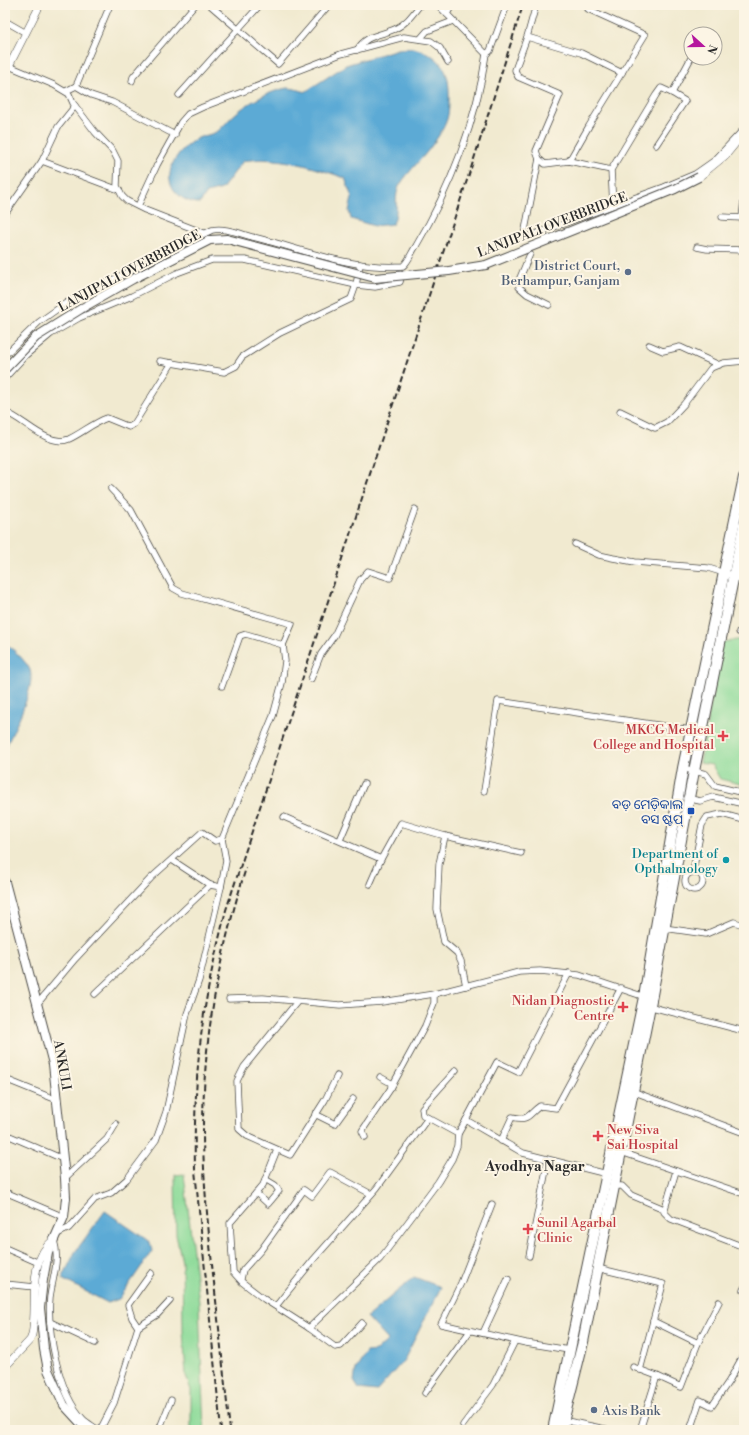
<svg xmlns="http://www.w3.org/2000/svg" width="749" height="1435" viewBox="0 0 749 1435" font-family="'Libre Bodoni','Noto Sans Oriya',serif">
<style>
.green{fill:#8bda98;stroke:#5b8262}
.water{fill:#5baad5;stroke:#436a80}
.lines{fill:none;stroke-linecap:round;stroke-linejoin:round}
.minor-casing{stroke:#494844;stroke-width:7}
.tertiary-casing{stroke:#494844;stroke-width:8}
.secondary-casing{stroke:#494844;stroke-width:10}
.trunk-casing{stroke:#494844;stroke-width:12}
.minor{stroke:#fff;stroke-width:5.5}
.tertiary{stroke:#fff;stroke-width:7}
.secondary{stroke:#fff;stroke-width:8}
.trunk{stroke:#fff;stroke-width:10}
.rail{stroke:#2b2b2b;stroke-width:2;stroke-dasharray:6 3;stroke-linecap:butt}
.secondary-bridge-casing{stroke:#494844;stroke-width:10;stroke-linecap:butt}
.secondary-bridge{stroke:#fff;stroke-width:8}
.service-dot{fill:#5c6f8a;stroke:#fcf5e5;stroke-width:1.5}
.health-dot{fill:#e0444e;stroke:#fcf5e5;stroke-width:1.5}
.transit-dot{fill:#1a4fb4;stroke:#fcf5e5;stroke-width:1.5}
.culture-dot{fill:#0f9aa8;stroke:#fcf5e5;stroke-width:1.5}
.labels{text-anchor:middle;stroke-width:4;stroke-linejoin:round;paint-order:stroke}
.street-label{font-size:13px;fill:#2b2b2b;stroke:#fcf5e5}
.service-label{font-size:13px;fill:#4e5e75;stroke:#fcf5e5;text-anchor:end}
.health-label{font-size:13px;fill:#be3a42;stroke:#fcf5e5;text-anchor:end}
.transit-label{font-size:13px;fill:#164399;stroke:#fcf5e5;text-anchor:end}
.culture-label{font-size:13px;fill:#0d838f;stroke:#fcf5e5;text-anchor:end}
.neighbourhood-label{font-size:14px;font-weight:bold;fill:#2b2b2b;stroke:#fcf5e5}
</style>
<rect width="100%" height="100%" fill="#fcf5e5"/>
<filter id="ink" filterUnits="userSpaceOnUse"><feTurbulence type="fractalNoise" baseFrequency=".025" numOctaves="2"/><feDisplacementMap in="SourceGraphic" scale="8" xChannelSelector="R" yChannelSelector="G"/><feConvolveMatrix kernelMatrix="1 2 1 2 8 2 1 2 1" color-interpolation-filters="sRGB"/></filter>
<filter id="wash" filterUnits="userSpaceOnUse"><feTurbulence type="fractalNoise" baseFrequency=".012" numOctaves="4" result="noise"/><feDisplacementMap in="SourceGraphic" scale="16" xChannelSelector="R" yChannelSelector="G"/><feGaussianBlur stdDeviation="0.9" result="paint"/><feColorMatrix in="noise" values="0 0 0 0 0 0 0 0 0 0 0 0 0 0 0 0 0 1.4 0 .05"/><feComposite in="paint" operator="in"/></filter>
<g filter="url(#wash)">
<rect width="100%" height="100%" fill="#f1ead0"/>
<g class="green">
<path d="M744 639V785L720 779 712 765 700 763 722 642Z"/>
<path d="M184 1174 199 1303 204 1430H191V1390L186 1376 183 1331 182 1262 176 1235 175 1175Z"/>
</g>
<g class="water">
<path d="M413 48C441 55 450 70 449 98 449 105 449 113 447 119 444 129 436 140 430 148 423 158 401 179 398 189 394 201 399 210 393 224L374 226 351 219 349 211 352 198 345 178C314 167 277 155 243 161L222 189 207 193 200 203C190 203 181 199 174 190 161 171 180 147 198 138 204 135 212 135 218 131 224 126 229 119 235 114 249 102 270 91 287 88 293 88 300 90 305 92L346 65 398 49Z"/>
<path d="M5 643C12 648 27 662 30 670 36 688 13 731 5 749Z"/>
<path d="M105 1211 150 1242 152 1251 119 1299 108 1303 62 1279 75 1252Z"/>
<path d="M414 1277 441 1287 404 1360 377 1391 359 1389 354 1381 356 1369 367 1352 376 1351 388 1340 367 1317Z"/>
</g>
</g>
<g filter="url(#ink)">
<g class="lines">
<g class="minor-casing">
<g id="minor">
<path d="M210 5 278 64 329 5"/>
<path d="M438 5 486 54"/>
<path d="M536 5 527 37 515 70 518 77 560 95 536 151 539 159 524 235 527 237 664 187 695 174 715 160 744 129"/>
<path d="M447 14 452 5"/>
<path d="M5 21 26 33"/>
<path d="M527 37 581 53 622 73"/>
<path d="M420 39 427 31 453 21"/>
<path d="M357 50C367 34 379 36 395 29 406 24 413 14 420 5"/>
<path d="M9 66 54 85 69 94 73 103 95 132 113 151 118 161 117 186 122 196 127 201 145 210 204 233"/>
<path d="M132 81 133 77 195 5"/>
<path d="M76 86 91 95 112 102 175 135"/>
<path d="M66 91 76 86 110 5"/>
<path d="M179 95 260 5"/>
<path d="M656 145 685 101 672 93"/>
<path d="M539 159 545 164 569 161 611 170"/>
<path d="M42 161 119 190"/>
<path d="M569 161 589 126 645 35 588 9 589 5"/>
<path d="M613 205 611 170 656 95 661 88 672 93 691 58"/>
<path d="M138 206 157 165 181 122 188 114 203 107 341 54 404 37 431 41 440 48 448 62"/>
<path d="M5 214 42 161 58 127 75 106"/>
<path d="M722 217 742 218 744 199"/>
<path d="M697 247 707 249 744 250"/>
<path d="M530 254 519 280V287L527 294 549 305"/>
<path d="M649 345 663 351 680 347 719 365"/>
<path d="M5 355 39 322 66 303 212 230C226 227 243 235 257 238 305 250 353 270 403 266 409 261 411 253 416 246 450 189 477 120 486 54L490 51 507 5"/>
<path d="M160 361 224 372 236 366 242 357 280 333 351 299 356 285 360 264"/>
<path d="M5 378 26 355 51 334 79 318 132 296 177 273 212 260H245L356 285 375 287 400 282 402 273"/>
<path d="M620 411 655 428 667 422 684 404 711 368 723 363 744 361"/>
<path d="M5 412C23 418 48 448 69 439 82 433 93 423 107 418L129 427 134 424 172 363"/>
<path d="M575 544 599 555 613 558 635 562 708 568 744 579"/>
<path d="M739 632 744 631"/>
<path d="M311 679 321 654 334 636 360 580 368 571 390 578 415 509"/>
<path d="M222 686 240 636 246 634 283 645"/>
<path d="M683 768 706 774 715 786 744 793"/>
<path d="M484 791 498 701 691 730"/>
<path d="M686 798 700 801 713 797 744 804"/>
<path d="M284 817 381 859 401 823 445 836 521 853"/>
<path d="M445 836 439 864 437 909 444 942 457 953 461 961 466 986"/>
<path d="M340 840 364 784"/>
<path d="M172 860 210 885 221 887"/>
<path d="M693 871 702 825 707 817 722 814 744 820"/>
<circle cx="694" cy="881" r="9"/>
<path d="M370 884 381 859"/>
<path d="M664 928 706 934 734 922 744 925"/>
<path d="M95 994 210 885"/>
<path d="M229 999 263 998 340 1005 382 1002 434 994 519 972 540 971 579 975 645 997"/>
<path d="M297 1002 244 1067 237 1081 239 1129 247 1136 290 1155 325 1100 337 1076"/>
<path d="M38 1003 75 959 151 878 202 832 215 841 222 839 273 716 282 683 285 661 283 645 292 624 182 593 173 588 131 510 111 489"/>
<path d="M648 1006 744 1031"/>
<path d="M456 1070 422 1108 423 1115 458 1134"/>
<path d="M5 1079 57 1100"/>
<path d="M391 1088 425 1026 434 1003V994"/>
<path d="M632 1091 744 1133"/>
<path d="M315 1114 335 1124 353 1099"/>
<path d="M466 1120 497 1062 518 1072 569 973"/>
<path d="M5 1134 63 1159"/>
<path d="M365 1137 362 1131 364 1128 391 1088V1083L380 1077"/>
<path d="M501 1141 512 1117C530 1121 527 1115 540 1106L556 1108 621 988"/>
<path d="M277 1150 263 1185 230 1223 233 1272 242 1282 264 1299 309 1328 335 1347 341 1346 362 1323"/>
<path d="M621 1152 744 1194"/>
<path d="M676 1171 664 1212 671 1219 744 1247"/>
<path d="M65 1178 107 1139 116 1124"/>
<path d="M614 1186H622L631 1195 664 1209"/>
<path d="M5 1192 64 1217"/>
<path d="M256 1193 268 1204 279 1191 275 1185 265 1179"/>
<path d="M492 1204 461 1283 441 1324 526 1343 569 1350"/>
<path d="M57 1234 69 1228 95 1199 111 1193 127 1179 156 1140 166 1112 187 1014 199 980 221 887 226 861 222 839"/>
<path d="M54 1240C60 1260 53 1276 50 1297 47 1331 58 1393 83 1419 87 1423 93 1426 98 1430"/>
<path d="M5 1248 39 1263"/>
<path d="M529 1256 548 1160"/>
<path d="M597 1268 663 1284 640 1370"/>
<path d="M241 1279 243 1270 261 1250 304 1190 312 1196 330 1172 371 1194"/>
<path d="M5 1284 35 1287"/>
<path d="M743 1290 744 1288"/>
<path d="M276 1306 314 1259 377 1188 428 1118"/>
<path d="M653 1321 698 1343 719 1302"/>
<path d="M50 1322 95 1343"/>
<path d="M138 1327 132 1318 128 1305 151 1273"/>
<path d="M309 1328 380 1259 417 1210 438 1182 452 1159 457 1146 458 1134 466 1120 523 1153 607 1174"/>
<path d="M483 1333 508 1279"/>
<path d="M633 1367 657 1376 640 1430"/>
<path d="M657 1376 681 1387 698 1343"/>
<path d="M425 1393 470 1331"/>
<path d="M562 1420 610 1430"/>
<path d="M463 1425 493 1385 515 1341"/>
<path d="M100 1430 114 1403 138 1327 157 1315 170 1301"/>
<path d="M159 1430 171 1400"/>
<path d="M690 1430 700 1400 712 1406 729 1381 744 1354"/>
<path d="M743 1430 744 1427"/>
</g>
</g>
<g class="tertiary-casing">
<g id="tertiary">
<path d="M5 74 40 5"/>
<path d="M699 177 726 155 744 133"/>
<path d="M5 1367 30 1340 32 1335C38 1306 26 1262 53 1240"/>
</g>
</g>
<g class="secondary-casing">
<path id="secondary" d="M5 882 53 1064 65 1178 66 1198 64 1217 48 1253 43 1280 40 1308 44 1349 48 1370 64 1405 87 1430"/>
</g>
<g class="trunk-casing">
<g id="trunk">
<path d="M553 1430 644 997 683 768 744 477"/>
<path d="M561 1430 583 1342 648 1016 694 771 744 525"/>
</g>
</g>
<use href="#minor" class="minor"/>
<use href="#tertiary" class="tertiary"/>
<use href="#secondary" class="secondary"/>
<use href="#trunk" class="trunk"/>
<g class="rail">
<path d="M221 1430 195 1170C194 1120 196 1070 203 1021 208 983 217 947 226 910L473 162 523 5"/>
<path d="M230 1430C224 1378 219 1326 213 1274 208 1226 203 1178 203 1129 203 1039 219 954 246 868"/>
</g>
<g class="secondary-bridge-casing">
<path id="secondary-bridge" d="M5 369 36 337 84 307 133 279 210 240 227 239 375 278 449 271 486 265 675 189 699 177"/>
</g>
<use href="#secondary-bridge" class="secondary-bridge"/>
</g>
</g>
<g class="service-dot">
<circle cx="628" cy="272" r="4"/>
<circle cx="594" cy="1410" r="4"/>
</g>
<g class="health-dot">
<path d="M721 730h4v4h4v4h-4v4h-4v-4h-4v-4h4z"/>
<path d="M621 1001h4v4h4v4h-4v4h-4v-4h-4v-4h4z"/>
<path d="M596 1130h4v4h4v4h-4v4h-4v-4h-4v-4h4z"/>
<path d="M526 1223h4v4h4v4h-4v4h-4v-4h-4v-4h4z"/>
</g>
<rect class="transit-dot" x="687" y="807" width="8" height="8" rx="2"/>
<circle class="culture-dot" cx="726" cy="860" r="4"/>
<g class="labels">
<g class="street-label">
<text transform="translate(552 224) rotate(-21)" y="5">LANJIPALI OVERBRIDGE</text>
<text transform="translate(129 270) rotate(-28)" y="5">LANJIPALI OVERBRIDGE</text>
<text transform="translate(63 1065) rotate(80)" y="5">ANKULI</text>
</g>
<g class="service-label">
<text x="620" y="270">District Court,<tspan x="620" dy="15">Berhampur, Ganjam</tspan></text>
<text x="602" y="1415" text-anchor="start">Axis Bank</text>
</g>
<g class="health-label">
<text x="714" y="734">MKCG Medical<tspan x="714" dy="15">College and Hospital</tspan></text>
<text x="614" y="1005">Nidan Diagnostic<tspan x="614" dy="15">Centre</tspan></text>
<text x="607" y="1134" text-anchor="start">New Siva<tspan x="607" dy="15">Sai Hospital</tspan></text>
<text x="537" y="1227" text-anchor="start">Sunil Agarbal<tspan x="537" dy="15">Clinic</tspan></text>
</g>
<g class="transit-label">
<text x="683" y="809">ବଡ଼ ମେଡ଼ିକାଲ<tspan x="683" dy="15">ବସ ଷ୍ଟପ୍</tspan></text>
</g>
<g class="culture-label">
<text x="718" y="858">Department of<tspan x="718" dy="15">Opthalmology</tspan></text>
</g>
<g class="neighbourhood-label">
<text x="535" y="1171">Ayodhya Nagar</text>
</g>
</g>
<rect width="749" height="1435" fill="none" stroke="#fcf5e5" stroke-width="20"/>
<g transform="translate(703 46) rotate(111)"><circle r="19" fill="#fcf5e5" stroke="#a8a49b"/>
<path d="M0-3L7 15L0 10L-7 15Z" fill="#b5179e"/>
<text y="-6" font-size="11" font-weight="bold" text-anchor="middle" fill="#2b2b2b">N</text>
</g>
</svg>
